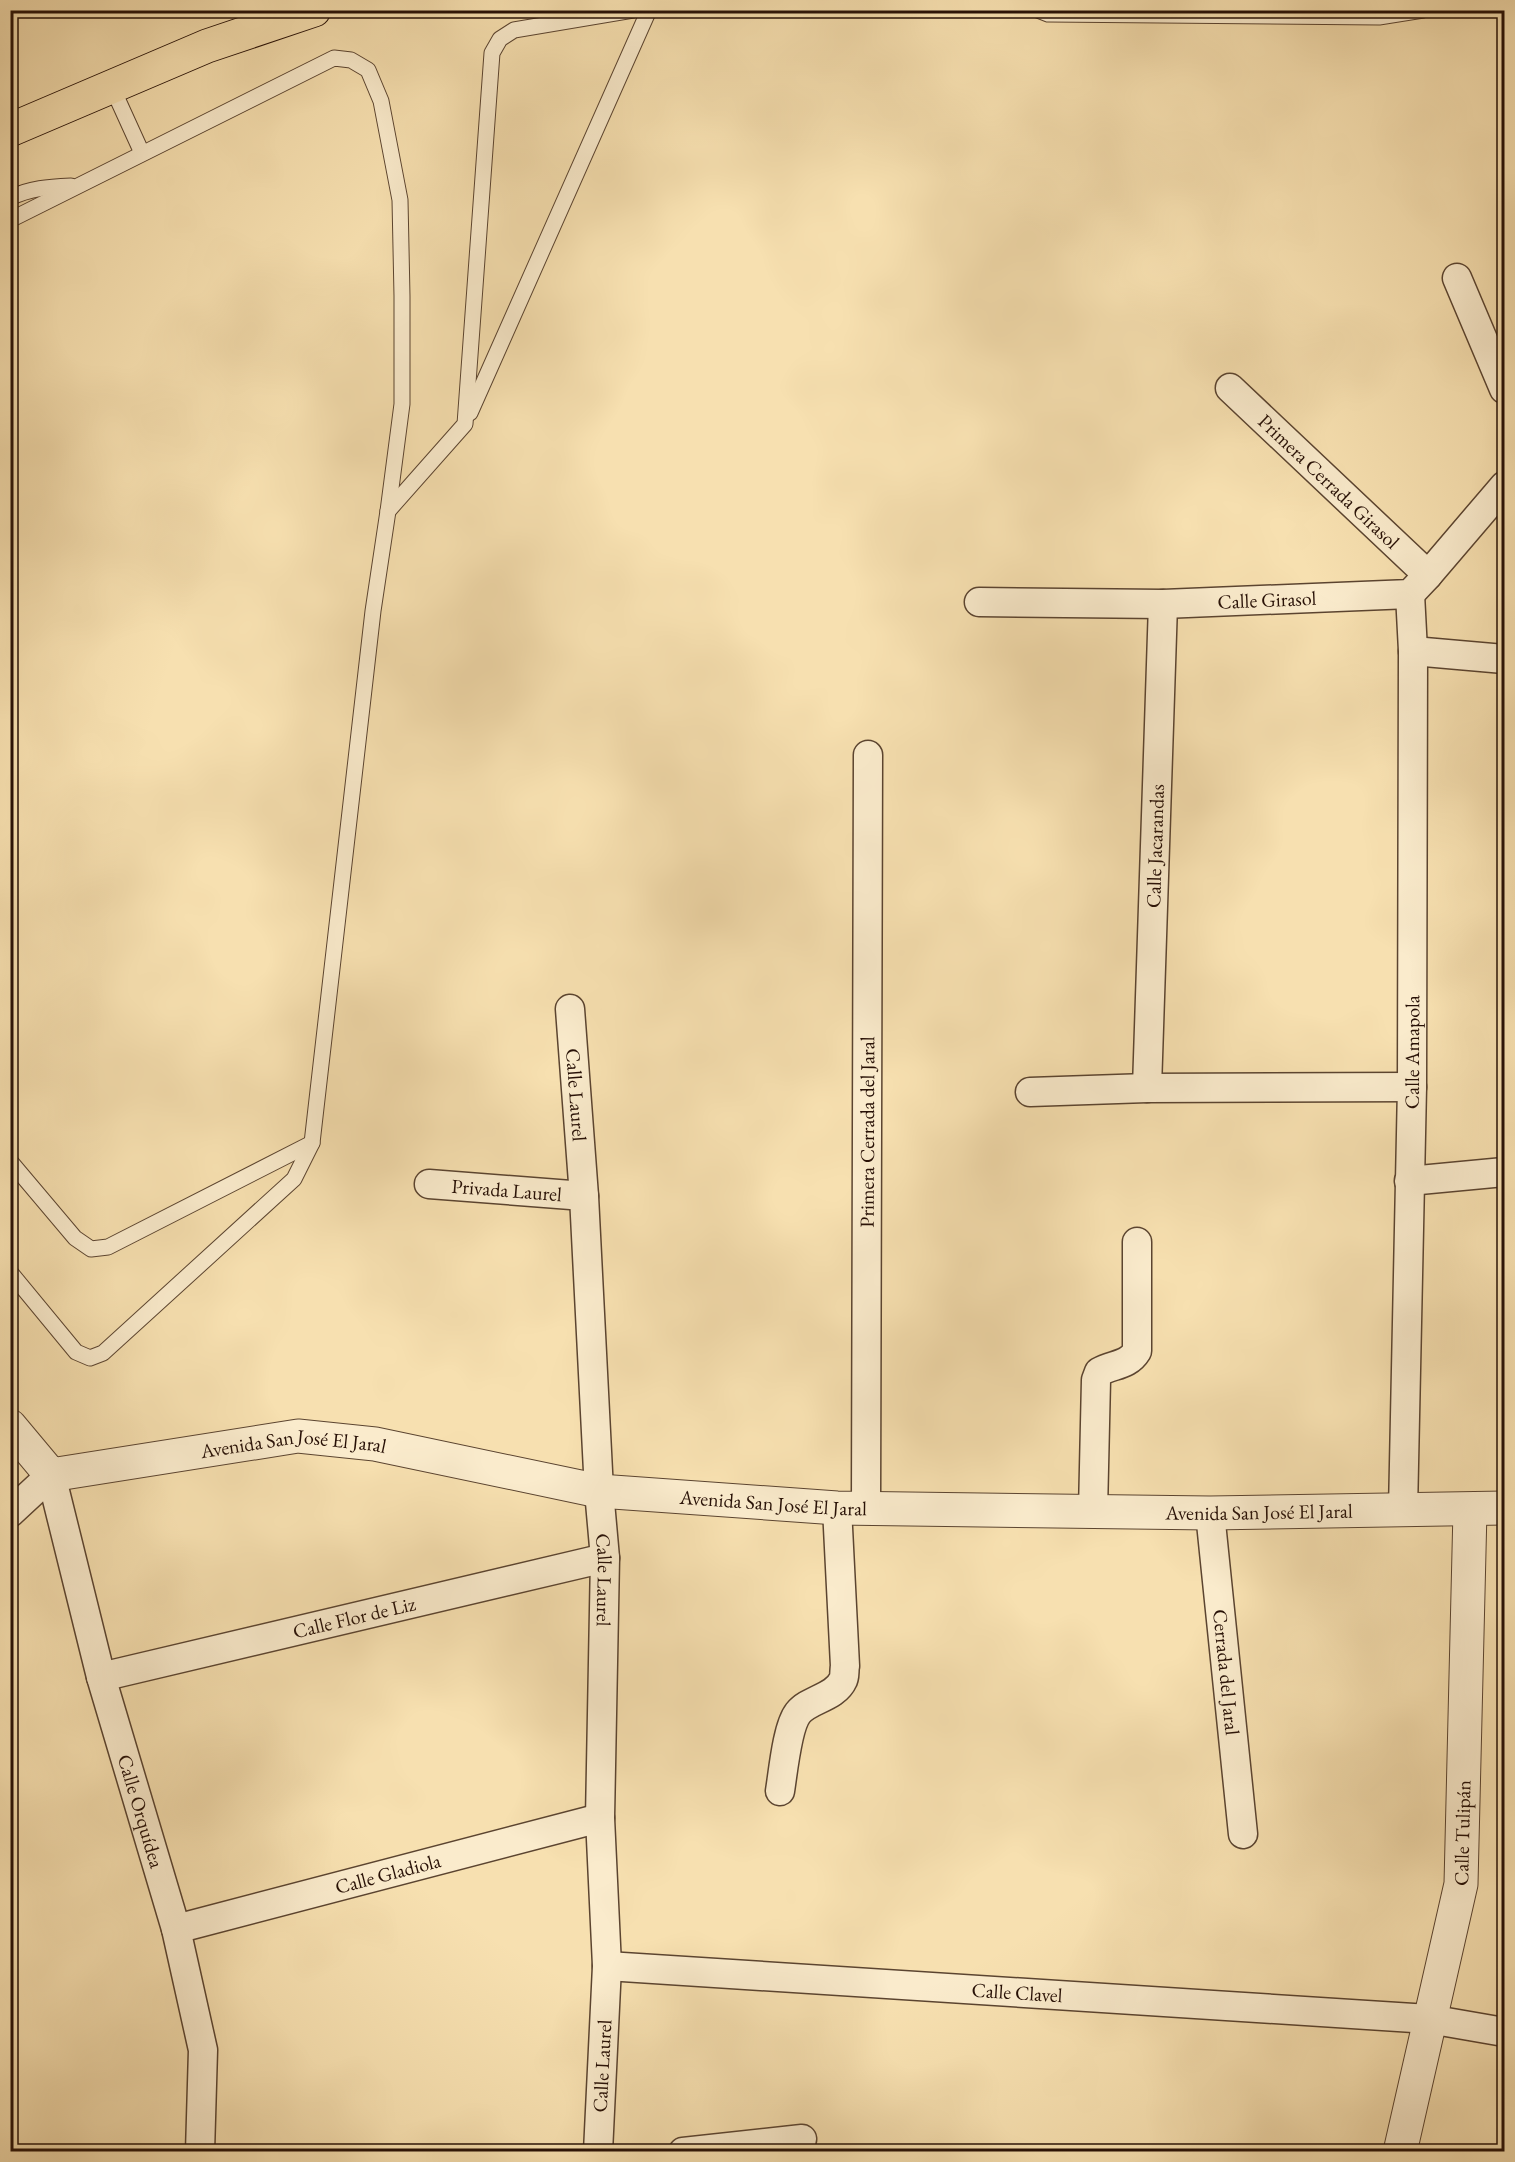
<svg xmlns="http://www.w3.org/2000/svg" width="1515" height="2162" viewBox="0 0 1515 2162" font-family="'EB Garamond',serif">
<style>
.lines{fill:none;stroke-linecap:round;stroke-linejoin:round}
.service-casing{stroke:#5b4430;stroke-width:17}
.minor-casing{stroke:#5b4430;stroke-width:31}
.tertiary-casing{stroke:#5b4430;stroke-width:35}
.primary-casing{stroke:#271006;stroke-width:35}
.service{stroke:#faebcc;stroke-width:15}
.minor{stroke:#faebcc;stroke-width:28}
.tertiary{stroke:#faebcc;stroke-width:33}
.primary{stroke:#f7e0b0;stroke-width:33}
.labels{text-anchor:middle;stroke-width:4.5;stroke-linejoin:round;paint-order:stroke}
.street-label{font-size:20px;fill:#271006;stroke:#faebcc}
</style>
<rect width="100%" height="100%" fill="#f7e0b0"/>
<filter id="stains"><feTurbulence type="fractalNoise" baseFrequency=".00333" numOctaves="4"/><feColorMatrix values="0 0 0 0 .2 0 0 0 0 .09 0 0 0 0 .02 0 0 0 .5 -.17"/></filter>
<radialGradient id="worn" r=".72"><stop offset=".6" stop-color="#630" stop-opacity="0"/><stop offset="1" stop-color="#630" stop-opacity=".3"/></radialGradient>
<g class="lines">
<g class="service-casing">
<g id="service">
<path d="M1038 10 1048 14 1379 17 1423 10"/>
<path d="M112 87 142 153"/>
<path d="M10 198C30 188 49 187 71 186"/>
<path d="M10 220 334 58 351 60 368 70 381 101 400 200 402 296V404L388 511 373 611 312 1143 294 1179 103 1353 90 1358 76 1352 10 1272"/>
<path d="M470 413 649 10"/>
<path d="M388 511 465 424 492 53 500 39 514 30 633 10"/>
<path d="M10 1161 75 1238 91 1249 108 1247 312 1143"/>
</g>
</g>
<g class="minor-casing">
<g id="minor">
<path d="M1457 278 1504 389"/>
<path id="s1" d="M1230 388 1428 575"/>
<path id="s2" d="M979 602 1163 604 1410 594 1428 575 1504 486"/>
<path d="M1413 651 1504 659"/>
<path id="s3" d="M570 1009 584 1196 599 1491 605 1558 600 1818 607 1966 598 2152"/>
<path id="s4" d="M1147 1088 1163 604"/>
<path d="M1030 1092 1147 1088 1412 1087"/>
<path d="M1409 1181 1504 1172"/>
<path id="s5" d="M429 1184 584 1196"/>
<path id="s6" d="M866 1508 868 755"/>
<path d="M1093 1511 1096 1380 1099 1372C1113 1364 1128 1366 1137 1351V1242"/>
<path id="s7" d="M1403 1511 1412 1087 1413 651 1410 594"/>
<path id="s8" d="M10 1513 51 1475 101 1677 176 1929 203 2050 200 2152"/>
<path id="s9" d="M1210 1513 1243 1834"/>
<path id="s10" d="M101 1677 605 1558"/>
<path d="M780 1791C783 1773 787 1727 798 1713 809 1699 835 1698 843 1680 845 1677 844 1670 845 1666L837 1508"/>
<path id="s11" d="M176 1929 600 1818"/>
<path id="s12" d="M607 1966 1429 2019 1504 2032"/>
<path d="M683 2152 802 2139"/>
</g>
</g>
<g class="tertiary-casing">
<g id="tertiary">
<path id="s13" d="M10 1426 51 1475 298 1436 375 1444 599 1491 837 1508 1210 1513 1504 1508"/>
<path id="s14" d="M1400 2152 1461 1884 1470 1510"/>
</g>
</g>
<g class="primary-casing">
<path id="primary" d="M10 130 207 46 314 10"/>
</g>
<use href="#service" class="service"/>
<use href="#minor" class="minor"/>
<use href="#tertiary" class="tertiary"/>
<use href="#primary" class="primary"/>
</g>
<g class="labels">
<g class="street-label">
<text dy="7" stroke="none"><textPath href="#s1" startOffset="136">Primera Cerrada Girasol</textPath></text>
<text dy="7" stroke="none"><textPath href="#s2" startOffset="288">Calle Girasol</textPath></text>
<text dy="7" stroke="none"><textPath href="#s4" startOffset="242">Calle Jacarandas</textPath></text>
<text dy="7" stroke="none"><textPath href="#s7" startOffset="459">Calle Amapola</textPath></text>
<text dy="7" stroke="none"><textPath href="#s3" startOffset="86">Calle Laurel</textPath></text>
<text dy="7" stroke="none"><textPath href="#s6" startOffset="376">Primera Cerrada del Jaral</textPath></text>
<text dy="7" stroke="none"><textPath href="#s5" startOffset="78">Privada Laurel</textPath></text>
<text dy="7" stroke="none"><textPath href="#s13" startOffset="309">Avenida San José El Jaral</textPath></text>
<text dy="7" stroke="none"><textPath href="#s13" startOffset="795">Avenida San José El Jaral</textPath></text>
<text dy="7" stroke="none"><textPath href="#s13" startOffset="1281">Avenida San José El Jaral</textPath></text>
<text dy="7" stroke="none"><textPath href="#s3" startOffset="572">Calle Laurel</textPath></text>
<text dy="7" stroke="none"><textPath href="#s10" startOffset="260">Calle Flor de Liz</textPath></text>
<text dy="7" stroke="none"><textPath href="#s9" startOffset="160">Cerrada del Jaral</textPath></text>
<text dy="7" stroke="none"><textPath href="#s8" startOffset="404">Calle Orquídea</textPath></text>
<text dy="7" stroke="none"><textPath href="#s14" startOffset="326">Calle Tulipán</textPath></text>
<text dy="7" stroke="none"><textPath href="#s11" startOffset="219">Calle Gladiola</textPath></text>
<text dy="7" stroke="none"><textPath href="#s12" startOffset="411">Calle Clavel</textPath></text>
<text transform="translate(602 2066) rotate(-87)" y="7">Calle Laurel</text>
</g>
</g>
<rect width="1515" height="2162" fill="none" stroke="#f7e0b0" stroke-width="36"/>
<rect x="12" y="12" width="1491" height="2138" fill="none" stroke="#271006" stroke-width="3"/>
<rect x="18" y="18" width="1479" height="2126" fill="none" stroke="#271006" stroke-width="1.5"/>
<rect width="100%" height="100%" filter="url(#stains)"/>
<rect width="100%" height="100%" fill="url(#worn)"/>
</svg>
